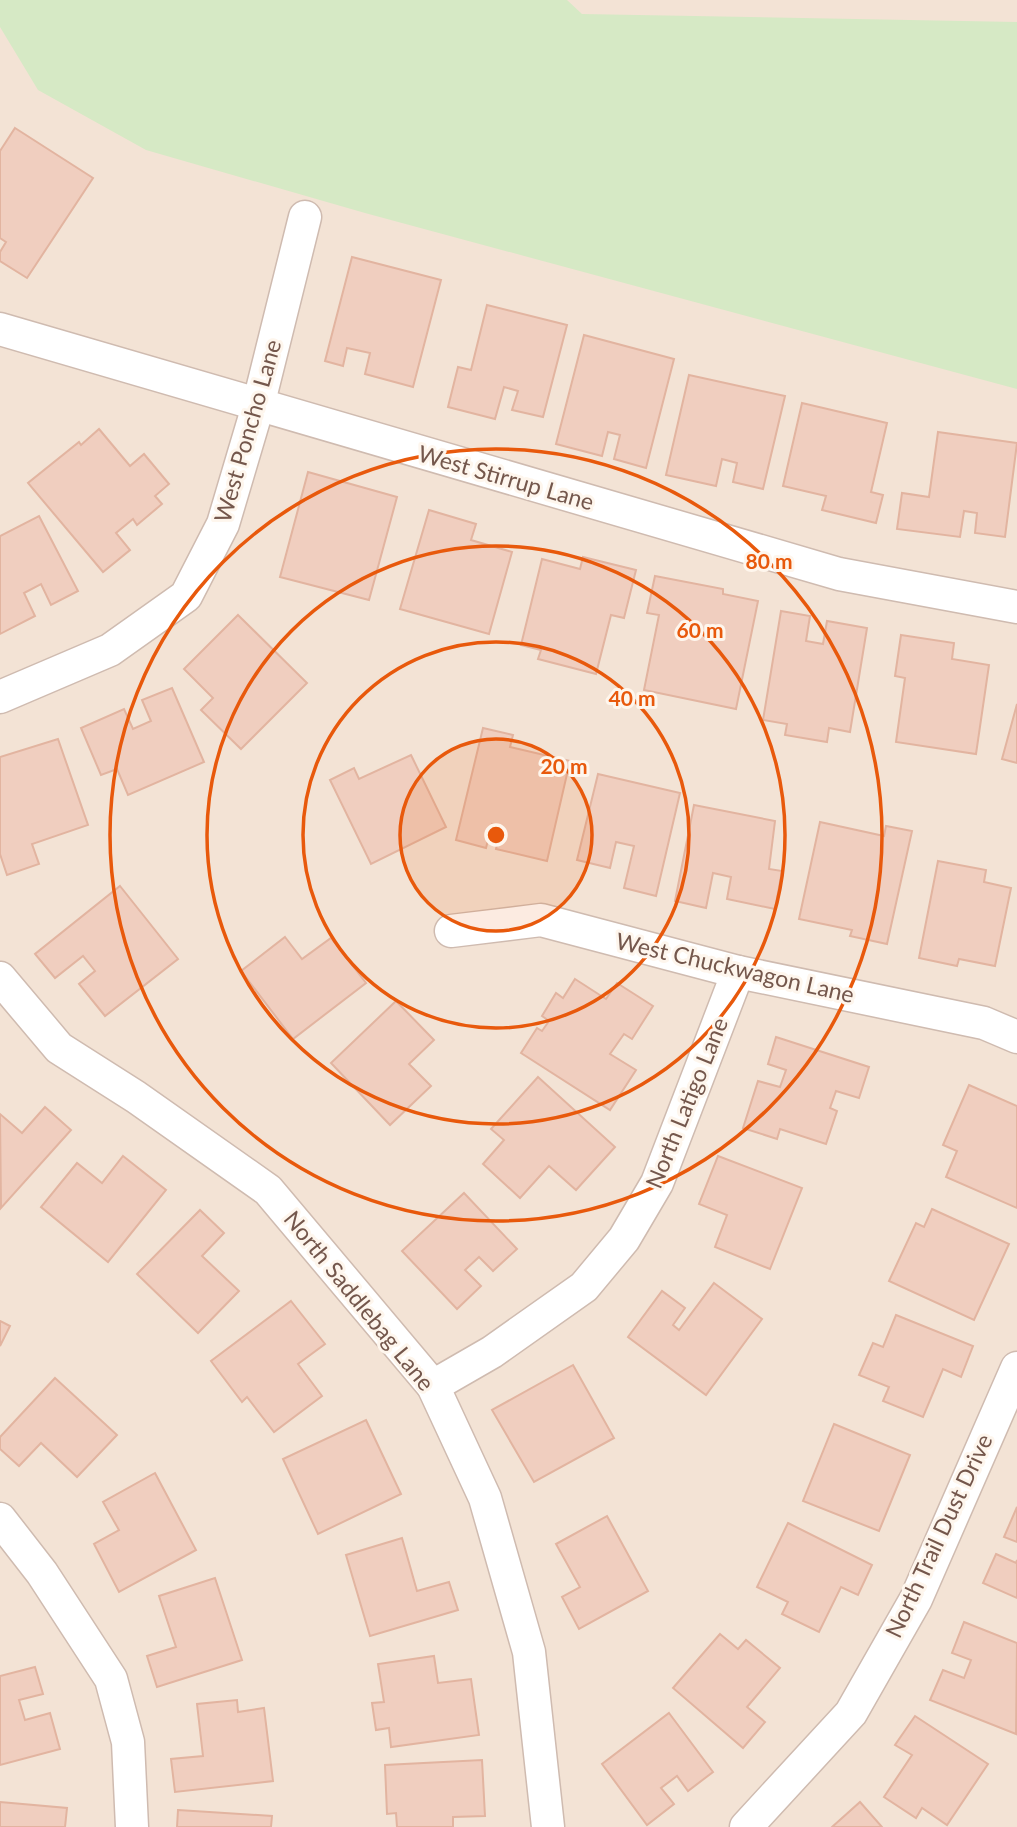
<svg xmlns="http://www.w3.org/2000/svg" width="1017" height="1827" viewBox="0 0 1017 1827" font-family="Lato,sans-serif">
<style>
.residential{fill:#f3e3d5}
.green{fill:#d6e9c5}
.building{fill:#f0cebf;stroke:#e2b4a0;stroke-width:2}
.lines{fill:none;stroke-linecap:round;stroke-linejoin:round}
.street-casing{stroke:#cfbbb0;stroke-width:35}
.street{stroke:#fff;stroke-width:32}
.ring{fill:none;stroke:#e8590c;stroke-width:3.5}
.labels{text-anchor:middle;stroke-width:6;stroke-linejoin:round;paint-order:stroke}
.street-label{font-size:23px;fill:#74574c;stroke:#fef6ed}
.centre{fill:#e8590c;stroke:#fef6ed;stroke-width:3.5}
.ring-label{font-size:21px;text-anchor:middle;font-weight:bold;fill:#e8590c;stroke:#fef6ed;stroke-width:6;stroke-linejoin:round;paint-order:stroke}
</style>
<rect width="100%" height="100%" fill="#fcf2e6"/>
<rect class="residential" x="0" y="0" width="1017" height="1827"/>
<path class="green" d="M0 0H567L582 14 1017 22V389L365 213 146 150 38 90 0 27Z"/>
<g class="building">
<path d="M15 128 93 178 27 278 0 261V252L6 242 0 238V151Z"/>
<path d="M352 257 441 280 413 387 365 374 370 353 347 348 343 366 325 361Z"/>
<path d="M487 305 567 325 543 417 512 410 518 391 504 387 495 419 448 407 458 367 471 370Z"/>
<path d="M584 335 674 359 646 468 614 459 620 435 608 432 602 456 556 444Z"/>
<path d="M689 375 785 396 763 489 733 482 737 463 722 459 716 486 666 475Z"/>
<path d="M802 403 887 423 871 492 883 495 876 523 822 510 826 496 783 486Z"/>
<path d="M99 429 130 466 144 454 169 484 155 496 162 504 137 525 133 519 116 533 130 550 103 572 28 483 79 442 81 445Z"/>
<path d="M938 432 1017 443 1005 537 975 533 977 513 964 511 960 537 897 529 902 493 929 497Z"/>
<path d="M308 472 397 497 369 600 280 577Z"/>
<path d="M429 510 476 524 471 540 512 552 489 634 400 609Z"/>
<path d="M39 516 78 591 51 605 41 584 24 593 35 616 0 634V536Z"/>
<path d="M583 557 636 570 624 618 611 615 596 674 538 659 541 650 521 645 542 559 580 569Z"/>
<path d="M655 576 723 589V594L758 601 736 709 644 690 659 615 647 613Z"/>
<path d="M781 611 810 616 806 641 823 644 827 621 867 628 850 732 829 728 827 742 785 735 787 724 763 720Z"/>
<path d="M238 615 307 683 241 749 201 710 213 698 184 669Z"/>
<path d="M901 635 954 643 952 659 989 665 976 754 896 742 905 678 895 676Z"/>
<path d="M172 688 204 762 128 795 117 769 101 775 81 728 124 709 133 729 151 721 142 700Z"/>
<path d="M1017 704V763L1002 759Z"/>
<path d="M483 728 513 735 510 747 570 761 547 861 496 849 501 827 492 824 486 848 456 840Z"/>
<path d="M58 739 88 825 32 844 39 864 7 875 0 854V757Z"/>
<path d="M411 755 446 827 371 864 330 780 354 768 359 779Z"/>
<path d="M598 774 680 793 656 896 624 888 634 846 616 842 610 868 577 860Z"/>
<path d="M694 805 775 821 769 869 782 871 775 909 727 899 731 877 713 873 706 908 675 901Z"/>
<path d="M820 822 884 836 886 826 912 831 887 944 850 936 852 930 799 919Z"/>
<path d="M938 861 986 870 984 882 1011 888 995 966 959 959 957 966 919 958Z"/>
<path d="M120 886 178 959 105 1016 79 984 95 971 83 956 55 978 35 954Z"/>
<path d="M285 937 302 959 331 938 366 983 293 1039 241 971Z"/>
<path d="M575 979 606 999 617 983 653 1006 632 1039 624 1034 610 1054 636 1070 610 1110 521 1053 537 1028 542 1031 549 1021 542 1016 556 993 563 998Z"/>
<path d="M396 1001 434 1040 409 1064 431 1086 390 1125 331 1063Z"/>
<path d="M776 1037 869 1067 859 1098 836 1091 830 1108 837 1111 826 1144 780 1129 777 1139 743 1128 758 1081 780 1087 786 1070 768 1064Z"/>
<path d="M538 1077 615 1147 576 1190 549 1166 520 1198 483 1164 504 1140 491 1129Z"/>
<path d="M969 1085 1017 1106V1208L946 1177 957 1151 943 1145Z"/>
<path d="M45 1107 71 1130 1 1208 0 1114 22 1133Z"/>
<path d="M123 1156 166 1190 108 1262 41 1207 77 1163 102 1183Z"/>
<path d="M718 1156 802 1188 770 1269 715 1247 727 1215 699 1204Z"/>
<path d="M464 1193 517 1249 493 1271 479 1257 465 1270 481 1286 457 1309 402 1251Z"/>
<path d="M932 1209 1009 1244 974 1320 889 1281 916 1223 924 1227Z"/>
<path d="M200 1210 224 1233 202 1256 239 1291 198 1333 137 1274Z"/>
<path d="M714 1283 762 1319 706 1395 628 1337 662 1291 685 1308 673 1325 679 1330Z"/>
<path d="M291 1301 325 1344 298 1364 322 1396 274 1432 247 1397 242 1402 211 1361Z"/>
<path d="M896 1315 973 1346 961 1377 943 1369 923 1417 883 1401 889 1387 859 1375 873 1343 883 1347Z"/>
<path d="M0 1321 10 1326 0 1346Z"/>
<path d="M573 1365 614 1438 534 1482 492 1410Z"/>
<path d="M55 1378 117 1435 77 1477 41 1443 19 1466 0 1449V1437Z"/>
<path d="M366 1420 401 1494 318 1534 283 1459Z"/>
<path d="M834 1424 910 1455 879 1531 803 1501Z"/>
<path d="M155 1473 196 1550 119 1592 94 1544 119 1530 103 1502Z"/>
<path d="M1017 1507V1542L1004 1537Z"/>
<path d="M607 1516 648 1591 579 1629 562 1597 580 1587 556 1544Z"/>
<path d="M788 1523 872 1565 858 1595 841 1587 819 1632 782 1614 788 1602 757 1587Z"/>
<path d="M402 1538 417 1591 449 1582 458 1610 370 1636 346 1555Z"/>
<path d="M996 1554 1016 1563 1017 1560V1598L983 1583Z"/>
<path d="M215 1578 242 1660 157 1687 147 1656 176 1647 159 1596Z"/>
<path d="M964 1622 1017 1643 1016 1734 930 1700 943 1670 964 1678 971 1660 952 1653Z"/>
<path d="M720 1634 738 1649 746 1640 780 1668 747 1707 765 1722 743 1748 673 1688Z"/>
<path d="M434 1656 438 1683 471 1679 479 1735 391 1747 389 1728 376 1730 372 1703 384 1702 378 1664Z"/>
<path d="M35 1667 43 1694 19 1700 25 1720 50 1713 60 1749 0 1765V1676Z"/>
<path d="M237 1700 238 1712 264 1708 273 1781 175 1792 171 1759 203 1756 197 1704Z"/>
<path d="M669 1713 713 1772 688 1791 677 1776 661 1788 674 1804 647 1825 602 1764Z"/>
<path d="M915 1716 988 1764 947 1825 922 1808 916 1818 884 1797 912 1755 895 1745Z"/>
<path d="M482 1760 485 1816 453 1817V1827H397L396 1813 387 1814 385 1765Z"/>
<path d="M0 1802 67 1808 65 1827H0Z"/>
<path d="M860 1802 882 1827H832Z"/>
<path d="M178 1810 272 1816 271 1827H177Z"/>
</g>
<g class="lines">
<g class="street-casing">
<g id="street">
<path d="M0 329 839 574 1017 607"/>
<path d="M0 697 110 650 186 596 223 524 258 406 305 217"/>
<path d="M451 931 541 920 738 972 984 1023 1017 1037"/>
<path d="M0 978 59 1048 136 1097 268 1190 433 1386 485 1498 529 1652 548 1827"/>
<path d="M433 1386 492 1352 584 1287 624 1239 657 1183 738 972"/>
<path d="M0 1519 42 1573 111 1679 128 1742 132 1827"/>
<path d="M746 1827 851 1713 916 1599 1017 1368"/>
</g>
</g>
<use href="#street" class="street"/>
</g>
<circle cx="496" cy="835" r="96" fill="#e8590c" fill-opacity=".12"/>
<g class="ring">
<circle cx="496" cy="835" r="96"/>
<circle cx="496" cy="835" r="193"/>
<circle cx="496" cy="835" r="289"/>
<circle cx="496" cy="835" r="386"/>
</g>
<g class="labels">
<g class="street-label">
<text transform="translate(248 431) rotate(-74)" y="8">West Poncho Lane</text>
<text transform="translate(506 478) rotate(16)" y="8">West Stirrup Lane</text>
<text transform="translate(735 968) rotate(13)" y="8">West Chuckwagon Lane</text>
<text transform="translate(687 1103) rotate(-68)" y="8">North Latigo Lane</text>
<text transform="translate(359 1301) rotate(51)" y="8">North Saddlebag Lane</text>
<text transform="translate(939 1536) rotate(-65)" y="8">North Trail Dust Drive</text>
</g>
</g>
<circle cx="496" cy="835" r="10" class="centre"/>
<g class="ring-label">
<text x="769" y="569">80 m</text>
<text x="700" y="638">60 m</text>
<text x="632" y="706">40 m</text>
<text x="564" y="774">20 m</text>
</g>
</svg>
